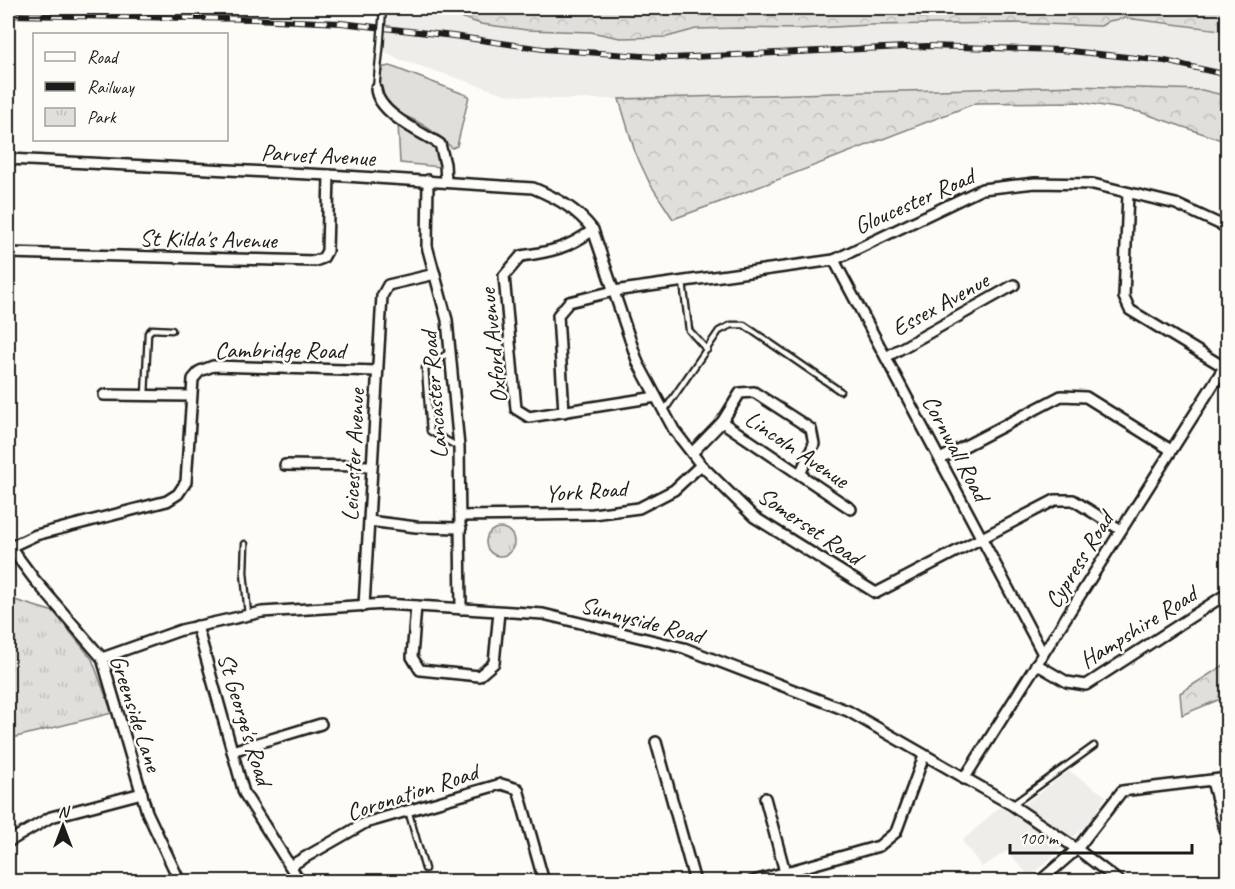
<svg xmlns="http://www.w3.org/2000/svg" width="1235" height="889" viewBox="0 0 1235 889" font-family="Caveat,sans-serif">
<style>
.built{fill:#eeede9}
.grass{fill:#e0dfdb;stroke:#7e7e7c;stroke-width:1.5}
.forest{fill:url(#forest-crowns);stroke:#7e7e7c;stroke-width:1.5}
.park{fill:url(#park-tufts);stroke:#7e7e7c;stroke-width:1.5}
.lines{fill:none;stroke-linecap:round;stroke-linejoin:round}
.lane-casing{stroke:#1c1c1c;stroke-width:9}
.street-casing{stroke:#1c1c1c;stroke-width:14}
.lane{stroke:#fdfcf7;stroke-width:4.5}
.street{stroke:#fdfcf7;stroke-width:9}
.rail-casing{stroke:#1c1c1c;stroke-width:6}
.rail{stroke:#fdfcf7;stroke-width:4;stroke-dasharray:11;stroke-linecap:butt}
.lane-bridge-casing{stroke:#1c1c1c;stroke-width:9;stroke-linecap:butt}
.lane-bridge{stroke:#fdfcf7;stroke-width:4.5}
.labels{text-anchor:middle;stroke-width:5;stroke-linejoin:round;paint-order:stroke}
.street-label{font-size:24px;fill:#1c1c1c;stroke:#fdfcf7}
</style>
<defs>
<pattern id="forest-crowns" width="20" height="18" patternUnits="userSpaceOnUse" patternTransform="scale(1.5)"><rect width="20" height="18" fill="#e0dfdb"/><path d="M2 6a3 3 0 1 1 6 0M12 15a3 3 0 1 1 6 0" fill="none" stroke="#c0bfbb"/></pattern>
<pattern id="park-tufts" width="24" height="20" patternUnits="userSpaceOnUse" patternTransform="scale(1.5)"><rect width="24" height="20" fill="#e0dfdb"/><path d="M3 7l-1-3M5 7V3M7 7l1-3M15 17l-1-3M17 17v-4M19 17l1-3" fill="none" stroke="#c0bfbb"/></pattern>
</defs>
<rect width="100%" height="100%" fill="#fdfcf7"/>
<filter id="ink" filterUnits="userSpaceOnUse"><feTurbulence type="fractalNoise" baseFrequency=".0167" numOctaves="2"/><feDisplacementMap in="SourceGraphic" scale="12" xChannelSelector="R" yChannelSelector="G"/><feConvolveMatrix kernelMatrix="1 2 1 2 8 2 1 2 1" color-interpolation-filters="sRGB"/></filter>
<g filter="url(#ink)">
<g class="built">
<path d="M389 8H434L481 24 527 30 591 32 620 38 667 37 696 29 738 28 798 29 869 25 1014 23 1101 26 1109 21 1118 19 1133 18 1227 32V96L1202 90 1077 86 619 99H551L505 94 399 59 384 51Z"/>
<path d="M1069 771 1106 796 1091 821 1030 877 1007 851 982 867 962 841 1000 807 1013 813Z"/>
</g>
<g class="grass">
<path d="M390 66 469 96 457 146 452 148C441 137 428 127 414 120 407 116 395 113 389 107 381 97 377 77 384 67Z"/>
<path d="M398 123C414 133 444 144 441 167L400 163Z"/>
</g>
<g class="forest">
<path d="M434 8H1227L1228 31 1125 18 1109 21 1101 26 1014 23 869 25 798 29 738 28 696 29 667 37 620 38 591 32 527 30 481 24Z"/>
<path d="M1077 86 1202 90 1227 96V142L1140 112 1080 102 976 103 720 202 673 219 650 184 635 152 619 99Z"/>
<path d="M1227 663V698L1218 700 1182 715 1180 693Z"/>
</g>
<g class="park">
<circle cx="500" cy="542" r="14"/>
<path d="M8 598 54 612 92 659 112 713 8 739Z"/>
</g>
<g class="lines">
<g class="lane-casing">
<g id="lane">
<path d="M376 89 380 49"/>
<path d="M683 282 689 330 707 350"/>
<path d="M450 352 425 368 430 431 458 447"/>
<path d="M145 396 148 333 152 329 172 330"/>
<path d="M664 411 719 331 731 325H744L840 391"/>
<path d="M245 544 244 572 248 615"/>
<path d="M1012 805 1094 746"/>
<path d="M408 810 425 869"/>
</g>
</g>
<g class="street-casing">
<g id="street">
<path d="M376 89C378 113 420 132 440 144L445 164 446 182"/>
<path d="M8 159 329 175 533 188C557 198 577 209 593 230L638 363 674 430 701 465 754 517 876 593 1055 500H1073L1121 530"/>
<path d="M428 180 427 246 447 320 459 447 461 609"/>
<path d="M1128 193 1124 297 1130 310 1224 367"/>
<path d="M593 230C568 248 551 252 521 256L504 276 516 409 529 417 656 397"/>
<path d="M8 253 315 261 323 258 327 251 329 175"/>
<path d="M834 260 1043 654"/>
<path d="M886 357 1014 285"/>
<path d="M104 395 191 396"/>
<path d="M564 412 558 315 569 302 614 291 834 260 982 189 1035 183 1093 184 1176 204 1228 228"/>
<path d="M722 422 851 509"/>
<path d="M692 453 722 422 740 393 754 392 811 429 814 444 800 474"/>
<path d="M940 459 1061 396 1086 397 1171 450"/>
<path d="M285 465 372 466"/>
<path d="M461 516 593 514 639 508 674 490 701 465"/>
<path d="M369 521 416 527 461 528"/>
<path d="M8 544 34 579 102 658 147 812 180 882"/>
<path d="M8 548 36 535 167 501 178 494 186 482 193 379 200 371 213 366 377 371"/>
<path d="M364 606 382 296 388 285 435 274"/>
<path d="M416 606 412 657 420 670 479 676 494 663 499 612"/>
<path d="M197 626 244 793 300 882"/>
<path d="M102 658 181 630 262 612 385 604 543 614 684 648 848 711 1012 805 1077 849 1120 882"/>
<path d="M1036 664 1067 682 1086 685 1228 593"/>
<path d="M656 742 695 882"/>
<path d="M232 751 321 724"/>
<path d="M964 779 1228 361"/>
<path d="M1212 781 1228 841"/>
<path d="M765 798 785 872"/>
<path d="M8 842 51 817 142 793"/>
<path d="M290 866 365 823 501 784 518 789 544 882"/>
<path d="M751 882 879 846 896 832 924 756"/>
<path d="M1039 882 1077 849 1122 791 1228 778"/>
</g>
</g>
<use href="#lane" class="lane"/>
<use href="#street" class="street"/>
<g class="rail-casing">
<path id="rail" d="M8 15 253 19 341 23 453 36 543 49 671 58 927 46 1061 50 1165 61 1228 75"/>
</g>
<use href="#rail" class="rail"/>
<g class="lane-bridge-casing">
<path id="lane-bridge" d="M380 49 383 8"/>
</g>
<use href="#lane-bridge" class="lane-bridge"/>
</g>
</g>
<g class="labels">
<g class="street-label">
<text transform="translate(318 155) rotate(3)" y="8">Parvet Avenue</text>
<text transform="translate(914 201) rotate(-24)" y="8">Gloucester Road</text>
<text transform="translate(208 239) rotate(1)" y="8">St Kilda's Avenue</text>
<text transform="translate(940 304) rotate(-29)" y="8">Essex Avenue</text>
<text transform="translate(493 346) rotate(-96)" y="8">Oxford Avenue</text>
<text x="280" y="358">Cambridge Road</text>
<text transform="translate(434 395) rotate(-95)" y="8">Lancaster Road</text>
<text transform="translate(956 448) rotate(62)" y="8">Cornwall Road</text>
<text transform="translate(797 449) rotate(34)" y="8">Lincoln Avenue</text>
<text transform="translate(353 455) rotate(-87)" y="8">Leicester Avenue</text>
<text transform="translate(586 491) rotate(-4)" y="8">York Road</text>
<text transform="translate(810 526) rotate(34)" y="8">Somerset Road</text>
<text transform="translate(1079 560) rotate(-58)" y="8">Cypress Road</text>
<text transform="translate(642 620) rotate(15)" y="8">Sunnyside Road</text>
<text transform="translate(1138 627) rotate(-32)" y="8">Hampshire Road</text>
<text transform="translate(136 713) rotate(72)" y="8">Greenside Lane</text>
<text transform="translate(245 719) rotate(73)" y="8">St George's Road</text>
<text transform="translate(412 792) rotate(-18)" y="8">Coronation Road</text>
</g>
</g>
<rect width="1235" height="889" fill="none" stroke="#fdfcf7" stroke-width="30"/>
<rect x="15" y="15" width="1205" height="859" fill="none" stroke="#1c1c1c" stroke-width="2" filter="url(#ink)"/>
<rect x="33" y="33" width="195" height="108" fill="#fdfcf7" stroke="#a3a29f" stroke-width="1.5"/>
<rect x="45" y="52" width="30" height="9" fill="#fdfcf7" stroke="#a3a29f" stroke-width="1.5"/>
<text x="87" y="63" font-size="18" fill="#1c1c1c">Road</text>
<rect x="45" y="82" width="30" height="9" fill="#1c1c1c" stroke="#a3a29f" stroke-width="1.5"/>
<text x="87" y="93" font-size="18" fill="#1c1c1c">Railway</text>
<rect x="45" y="108" width="30" height="18" fill="url(#park-tufts)" stroke="#a3a29f" stroke-width="1.5"/>
<text x="87" y="123" font-size="18" fill="#1c1c1c">Park</text>
<g transform="translate(63 826)" stroke="#fdfcf7" stroke-width="4.5" paint-order="stroke">
<path d="M0-4.5L10 22L0 15L-10 22Z" fill="#1c1c1c"/>
<text y="-9" font-size="16" font-weight="bold" text-anchor="middle" fill="#1c1c1c">N</text>
</g>
<path d="M1010 844v9h182v-9" fill="none" stroke="#1c1c1c" stroke-width="3"/>
<text x="1019" y="844" font-size="18" fill="#1c1c1c" stroke="#fdfcf7" stroke-width="4.5" paint-order="stroke">100 m</text>
</svg>
